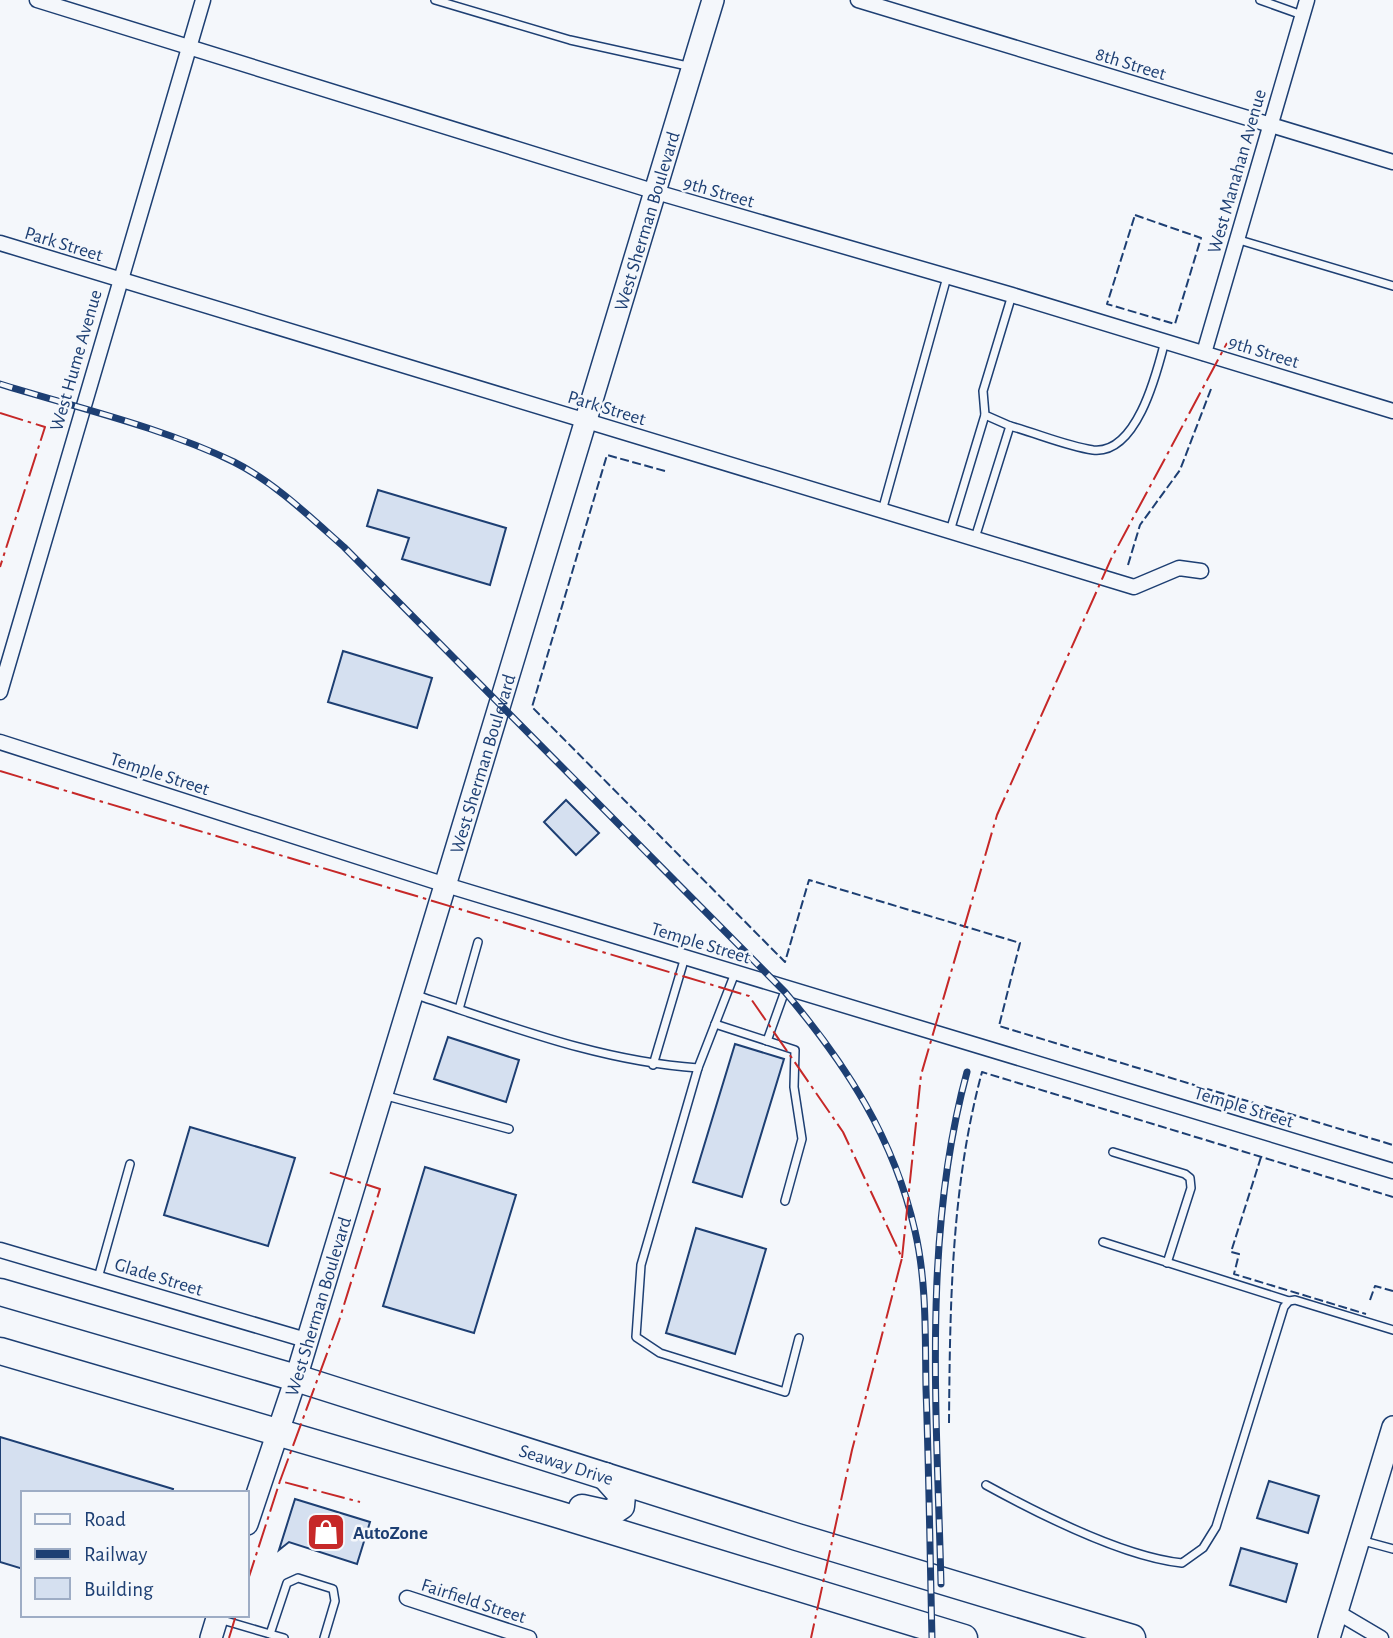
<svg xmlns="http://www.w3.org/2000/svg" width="1393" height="1638" viewBox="0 0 1393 1638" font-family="'Alegreya Sans',sans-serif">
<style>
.building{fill:#d5e0f0;stroke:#1d3f73;stroke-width:2}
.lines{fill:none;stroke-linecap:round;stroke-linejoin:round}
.lane-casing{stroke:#1d3f73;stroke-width:10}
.street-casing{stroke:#1d3f73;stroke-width:17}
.secondary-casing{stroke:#1d3f73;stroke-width:24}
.highway-casing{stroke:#1d3f73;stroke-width:29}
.lane{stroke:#f4f7fb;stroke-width:7}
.street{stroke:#f4f7fb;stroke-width:14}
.secondary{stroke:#f4f7fb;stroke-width:21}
.highway{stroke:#f4f7fb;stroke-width:26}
.rail-casing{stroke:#1d3f73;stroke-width:7}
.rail{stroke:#f4f7fb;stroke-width:4.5;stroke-dasharray:13;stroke-linecap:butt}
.fence{stroke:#1d3f73;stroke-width:2;stroke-dasharray:9 3.5;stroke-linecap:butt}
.power{stroke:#c62828;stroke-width:2;stroke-dasharray:24 5 3.5 5;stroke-linecap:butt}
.labels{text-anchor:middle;stroke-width:5;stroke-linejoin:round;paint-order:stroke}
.street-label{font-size:19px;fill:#1d3f73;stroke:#f4f7fb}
.poi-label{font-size:19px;font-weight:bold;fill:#1d3f73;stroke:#f4f7fb;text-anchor:start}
</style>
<rect width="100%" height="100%" fill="#f4f7fb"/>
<g class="building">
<path d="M378 490 506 528 490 585 402 559 409 538 367 526Z"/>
<path d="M343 651 432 678 417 728 328 702Z"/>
<path d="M566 800 599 833 576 855 544 822Z"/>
<path d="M448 1037 519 1060 506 1102 434 1079Z"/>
<path d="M735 1044 784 1059 742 1197 693 1182Z"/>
<path d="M190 1127 295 1158 268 1246 164 1215Z"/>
<path d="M425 1167 516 1195 474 1333 383 1306Z"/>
<path d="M696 1228 766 1249 735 1354 666 1333Z"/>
<path d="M0 1437 173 1489 172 1493H23V1569L0 1562Z"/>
<path d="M1269 1481 1319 1496 1308 1533 1257 1518Z"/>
<path d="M295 1499 370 1522 357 1564 289 1542 279 1550Z"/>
<path d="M1241 1548 1297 1564 1286 1602 1230 1585Z"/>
</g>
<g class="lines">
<g class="lane-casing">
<g id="lane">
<path d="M435 0 570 40 692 67"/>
<path d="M1260 0 1302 15"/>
<path d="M1236 239 1393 286"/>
<path d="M1010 426C1036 433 1066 446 1093 450 1137 455 1157 372 1165 341"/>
<path d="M882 511 947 277"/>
<path d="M950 531 985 415"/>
<path d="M975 538 1010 426 985 415 983 391 1012 295"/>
<path d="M735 973 698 1068 641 1265 636 1337 660 1353 785 1392 799 1338"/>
<path d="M413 994C508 1025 597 1061 698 1068"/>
<path d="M459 1009 478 942"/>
<path d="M715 1024 795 1050 794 1087 802 1139 785 1201"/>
<path d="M767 1041 786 988"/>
<path d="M653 1065 685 957"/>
<path d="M383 1095 509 1129"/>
<path d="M1113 1152 1185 1174 1190 1178 1191 1188 1167 1263"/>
<path d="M1103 1242 1289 1301"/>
<path d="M98 1278 130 1164"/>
<path d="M986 1485C1039 1514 1123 1557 1182 1563L1203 1548 1216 1527 1284 1307 1289 1301 1295 1300 1393 1330"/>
<path d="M1360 1540 1393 1549"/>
<path d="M219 1619 270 1634 287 1583 298 1578 333 1589 335 1601 324 1638"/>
<path d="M270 1634 284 1638"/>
</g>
</g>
<g class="street-casing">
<g id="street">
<path d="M37 0 656 192 1012 295 1393 411"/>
<path d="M858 0 1393 162"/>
<path d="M0 243 1134 587 1179 568 1201 571"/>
<path d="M1204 353 1307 0"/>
<path d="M0 692 203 0"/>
<path d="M0 742 446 885 1393 1171"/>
<path d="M0 1250 306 1340"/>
<path d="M407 1598 529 1638"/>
<path d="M1337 1612 1381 1638"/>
</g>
</g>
<g class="secondary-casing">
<g id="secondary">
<path id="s1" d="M247 1524 296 1378 713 0"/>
<path d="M211 1638 218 1615"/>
<path d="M1329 1638 1393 1427"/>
</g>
</g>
<g class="highway-casing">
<g id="highway">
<path id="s2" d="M0 1292 296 1378 797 1537 1132 1638"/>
<path d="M0 1351 557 1514 964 1638"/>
<path d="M582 1508 609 1514 621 1506 622 1495 605 1476"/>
</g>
</g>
<use href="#lane" class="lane"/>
<use href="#street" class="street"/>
<use href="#secondary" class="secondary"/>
<use href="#highway" class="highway"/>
<g class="rail-casing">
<g id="rail">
<path d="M0 384C75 407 164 428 234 462 274 482 310 517 344 547L785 992C846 1064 894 1138 915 1231 927 1283 925 1337 926 1389 929 1472 930 1555 932 1638"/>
<path d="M941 1584C937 1415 922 1236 967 1072"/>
</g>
</g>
<use href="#rail" class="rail"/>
<g class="fence">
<path d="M1135 215 1201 238 1175 324 1107 304Z"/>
<path d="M665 471 607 455 532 707 785 962 809 880 1020 943 999 1026 1393 1145"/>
<path d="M1128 565 1140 525 1180 470 1211 389"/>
<path d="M1261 1157 1231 1252 1239 1254 1234 1274 1366 1314"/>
<path d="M1370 1300 1375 1286 1393 1291"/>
<path d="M949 1423C950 1306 951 1186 982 1072L1393 1197"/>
</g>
<g class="power">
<path d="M0 413 45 427 0 567"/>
<path d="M0 771 749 996 843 1132 902 1258 852 1450 811 1638"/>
<path d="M902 1258 921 1075 997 815 1111 559 1227 343"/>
<path d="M280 1481 339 1321 380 1189 328 1172"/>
<path d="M247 1583 280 1481 360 1502"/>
<path d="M229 1638 236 1615"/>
</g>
</g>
<defs>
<g id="shop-square" transform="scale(2.0125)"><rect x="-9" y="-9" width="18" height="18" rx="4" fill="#c62828" stroke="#f4f7fb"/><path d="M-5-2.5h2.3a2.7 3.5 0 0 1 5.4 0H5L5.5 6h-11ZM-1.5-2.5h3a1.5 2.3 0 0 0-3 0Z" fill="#fff"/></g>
</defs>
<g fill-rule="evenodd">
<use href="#shop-square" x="326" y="1532"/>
</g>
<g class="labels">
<g class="street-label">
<text transform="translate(1131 63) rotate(17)" y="7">8th Street</text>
<text transform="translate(1236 171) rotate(-74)" y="7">West Manahan Avenue</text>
<text transform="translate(719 191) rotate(16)" y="7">9th Street</text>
<text dy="7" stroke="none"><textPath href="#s1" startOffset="1363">West Sherman Boulevard</textPath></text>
<text transform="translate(64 243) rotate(17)" y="7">Park Street</text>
<text transform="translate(1264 351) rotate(17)" y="7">9th Street</text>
<text transform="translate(75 360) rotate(-74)" y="7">West Hume Avenue</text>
<text transform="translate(607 407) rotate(17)" y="7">Park Street</text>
<text dy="7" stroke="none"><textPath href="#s1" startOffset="796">West Sherman Boulevard</textPath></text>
<text transform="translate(160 773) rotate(18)" y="7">Temple Street</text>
<text transform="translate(701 942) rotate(17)" y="7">Temple Street</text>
<text transform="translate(1244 1106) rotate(17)" y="7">Temple Street</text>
<text transform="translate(159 1276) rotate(17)" y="7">Glade Street</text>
<text dy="7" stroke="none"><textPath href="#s1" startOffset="229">West Sherman Boulevard</textPath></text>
<text dy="7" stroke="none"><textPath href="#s2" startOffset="592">Seaway Drive</textPath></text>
<text transform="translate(474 1600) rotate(18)" y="7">Fairfield Street</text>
</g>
<g class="poi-label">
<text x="353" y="1539">AutoZone</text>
</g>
</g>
<rect x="21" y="1491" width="228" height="126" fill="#f4f7fb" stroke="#9eadc5" stroke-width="2"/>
<rect x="35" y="1514" width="35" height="10" fill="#f4f7fb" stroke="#9eadc5" stroke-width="2"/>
<text x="84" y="1526" font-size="21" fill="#1d3f73">Road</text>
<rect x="35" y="1549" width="35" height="10" fill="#1d3f73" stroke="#9eadc5" stroke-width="2"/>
<text x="84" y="1561" font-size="21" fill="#1d3f73">Railway</text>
<rect x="35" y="1578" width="35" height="21" fill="#d5e0f0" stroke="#9eadc5" stroke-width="2"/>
<text x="84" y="1596" font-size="21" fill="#1d3f73">Building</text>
</svg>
